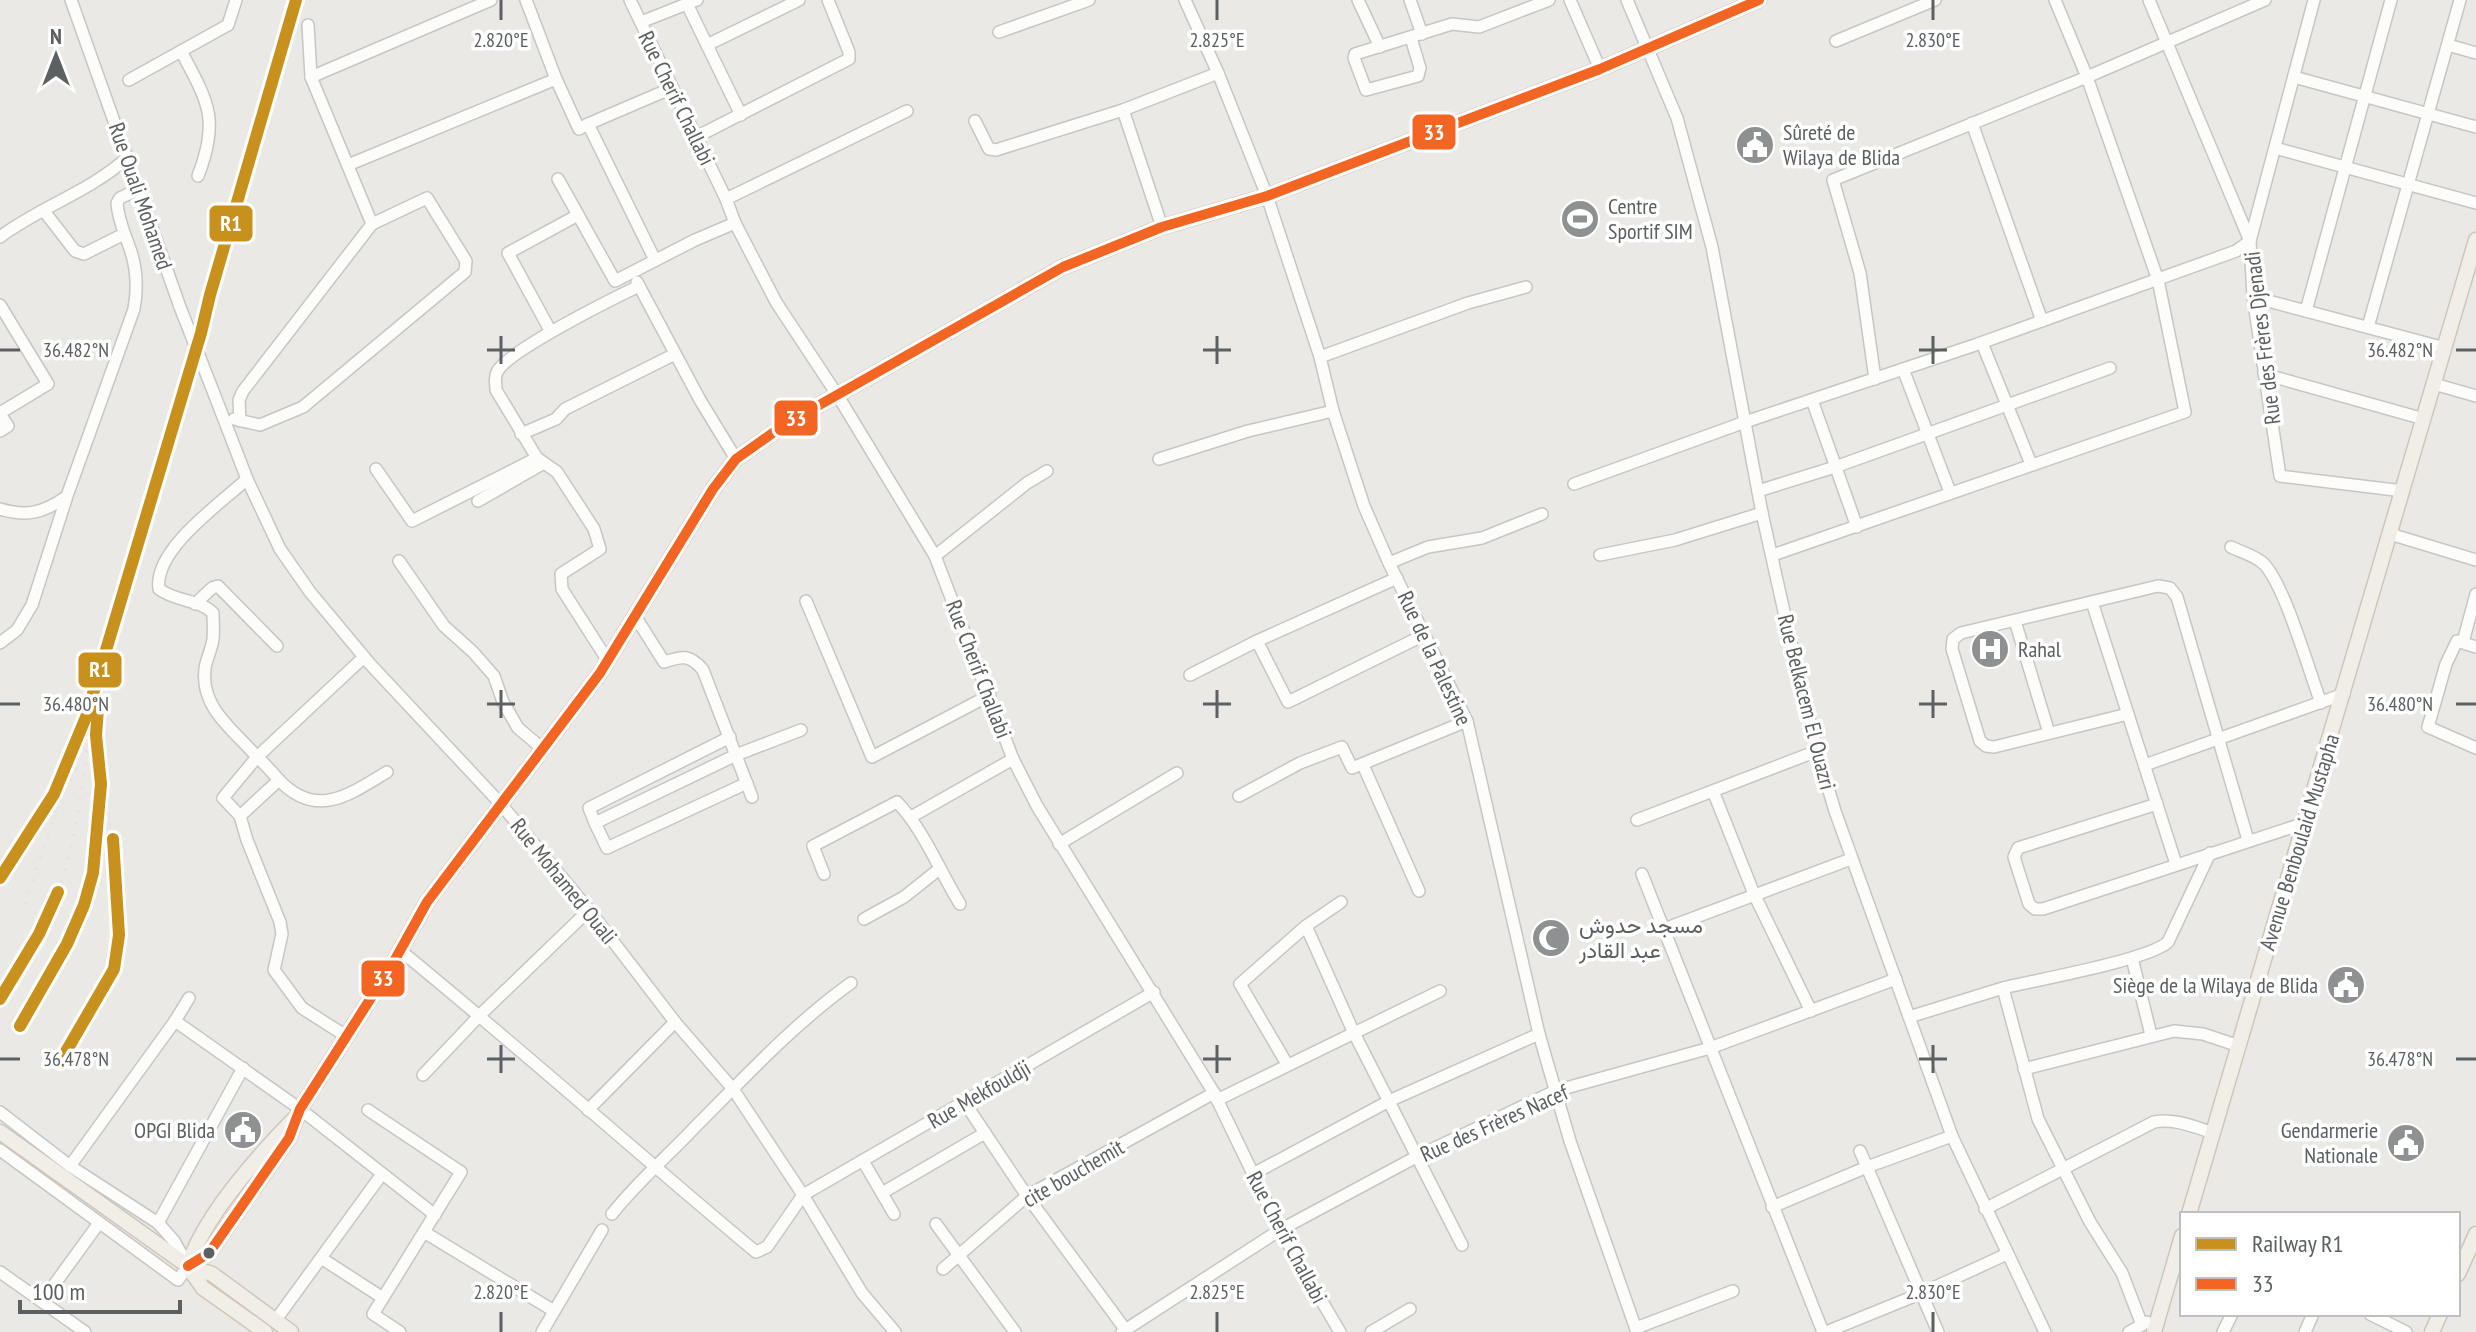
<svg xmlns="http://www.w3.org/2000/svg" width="2476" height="1332" viewBox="0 0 2476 1332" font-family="'PT Sans Narrow',Vazirmatn,sans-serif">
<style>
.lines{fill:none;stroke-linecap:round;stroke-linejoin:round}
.minor-casing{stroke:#c7c6c6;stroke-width:14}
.major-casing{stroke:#d0c6b7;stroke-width:17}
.minor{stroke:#fcfcfb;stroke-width:11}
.major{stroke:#f1eee8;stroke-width:14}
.rail{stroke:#e2e2e2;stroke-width:3;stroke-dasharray:2 10;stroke-linecap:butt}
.minor-bridge-casing{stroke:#c7c6c6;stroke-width:14;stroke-linecap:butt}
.minor-bridge{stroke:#fcfcfb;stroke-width:11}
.bus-1-casing{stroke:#fff;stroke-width:16}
.bus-1{stroke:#f26522;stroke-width:10}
.rail-1-casing{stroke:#fff;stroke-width:18}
.rail-1{stroke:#c8911e;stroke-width:12}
.ticks{fill:none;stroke:#5c6063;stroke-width:3}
.bus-dot{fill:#5c6063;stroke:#fff;stroke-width:3}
.labels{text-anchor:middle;stroke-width:7;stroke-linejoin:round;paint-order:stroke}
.street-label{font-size:22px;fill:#5c6063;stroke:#fff}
.poi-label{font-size:22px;fill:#5c6063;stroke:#fff;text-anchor:start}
.ticks-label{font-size:20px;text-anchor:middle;fill:#5c6063;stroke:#fff;stroke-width:7;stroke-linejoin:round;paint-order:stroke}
.line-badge{stroke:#fff;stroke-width:3}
.badge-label{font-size:22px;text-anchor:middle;font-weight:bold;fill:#fff}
</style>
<rect width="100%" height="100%" fill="#ebe9e6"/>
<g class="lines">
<g class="minor-casing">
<g id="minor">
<path d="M71 0 180 307"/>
<path d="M526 0 556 79 579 129 588 124"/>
<path d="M630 0 726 199 735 223 776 302 838 396 935 556 1013 759 1037 806 1214 1093 1280 1230 1340 1332"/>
<path d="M1185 0 1218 73 1267 196 1320 357 1333 411 1364 506 1389 563 1467 721 1539 1034 1570 1141 1637 1332"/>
<path d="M1358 0 1380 47"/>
<path d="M1410 0 1422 34"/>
<path d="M1570 0 1600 69"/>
<path d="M1627 0 1677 118 1712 247 1762 513 1787 625 1817 751 1835 811 1952 1136 2045 1332"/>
<path d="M2149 0 2250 241 2253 297 2280 476 2403 491"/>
<path d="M687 4 741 115"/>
<path d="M641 22 697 0"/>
<path d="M999 32 1089 0"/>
<path d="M1411 38 1420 68 1418 76 1366 90 1354 58 1355 54 1452 24 1479 27 1549 0"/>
<path d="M1836 41 1935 0"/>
<path d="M707 45 799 0"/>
<path d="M2448 45 2476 53"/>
<path d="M181 51C208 102 220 119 198 176"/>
<path d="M311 77 491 0"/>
<path d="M2294 77 2476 127"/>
<path d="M129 80 228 25 236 0"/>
<path d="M1123 110 1162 227"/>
<path d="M975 121 989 149 996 150 1123 110 1218 73"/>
<path d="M1972 123 2042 321"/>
<path d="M696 137 849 59V52L828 0"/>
<path d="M2275 148 2476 203"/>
<path d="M348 165 556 79"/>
<path d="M558 179 615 281 695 240 735 223"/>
<path d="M726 199 907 111"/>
<path d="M44 211 75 251 84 254 124 234"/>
<path d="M0 237C40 207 91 191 128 157"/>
<path d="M655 260 588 124 672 88"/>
<path d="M637 282 700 400 736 459"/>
<path d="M2253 297 2445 348"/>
<path d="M0 305 48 384 0 413"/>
<path d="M2306 311 2391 0"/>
<path d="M2368 327 2460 0"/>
<path d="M551 332 508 253 578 215"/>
<path d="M1982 343 2031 464"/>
<path d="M1320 357 1468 303 1526 287"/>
<path d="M1903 369 1950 492"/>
<path d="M2264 374 2424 419"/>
<path d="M1875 379 1860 273 1833 180 2087 77 2265 0"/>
<path d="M2434 384 2476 396"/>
<path d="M213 391 247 479 280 549 310 592 370 664 500 803 589 910 675 1022 733 1089 803 1195 862 1293 895 1332"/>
<path d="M1812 400 1857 527"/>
<path d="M0 414 8 426 0 431"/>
<path d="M234 419 260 425 303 407 465 272 466 261 427 198 372 224"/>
<path d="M240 421 239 400 243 391 372 224 311 77 308 25"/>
<path d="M521 434 556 419 565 409 675 354"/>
<path d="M1159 459 1248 431 1333 411"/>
<path d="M376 469 412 521 537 458"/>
<path d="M247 479C221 503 153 550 159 589 176 602 199 599 213 613 213 622 214 631 213 639 212 649 206 659 205 669 200 708 234 730 257 757L223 798 240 816 279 780"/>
<path d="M1574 484 1745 422 1975 345 2236 251 2250 241 2314 0"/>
<path d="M1758 491 1835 467 2110 368"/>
<path d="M478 501 544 463"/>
<path d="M0 509C27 517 43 513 66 497"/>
<path d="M2390 534 2476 560"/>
<path d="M2231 547C2241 552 2256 556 2264 564 2285 586 2309 671 2321 703"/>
<path d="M1600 555 1675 540 1762 513"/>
<path d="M1773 555 2185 412 2158 280 2087 77 2055 0"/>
<path d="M935 556 1027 483 1047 471"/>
<path d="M399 561 444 626 473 652 494 676 503 702 518 728 543 749"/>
<path d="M1389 563 1428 547 1482 538 1542 514"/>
<path d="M806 601 872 757 990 695"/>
<path d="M2092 602 2176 864"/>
<path d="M195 604 212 588 218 586 277 646"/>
<path d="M635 616 664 662C682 656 690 654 703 670L752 797"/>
<path d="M2015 621 2049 733"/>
<path d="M1257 641 1288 702 1424 635"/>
<path d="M2463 642 2476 594"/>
<path d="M0 643 17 630 32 605 67 496 134 309C138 287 137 267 129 246 124 232 118 219 117 203L120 198 139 189"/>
<path d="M2476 647 2457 641 2446 664 2428 727 2476 748"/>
<path d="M364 657 257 757C265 764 272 772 279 780 317 820 350 794 387 772"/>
<path d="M608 661 562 589 561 574 600 549 594 529 557 472 537 458 496 390C496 384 494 378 497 372 507 351 614 298 639 286"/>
<path d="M1190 675 1257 641 1397 578"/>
<path d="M2128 714 1994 747 1986 746 1980 741 1952 649 1953 639 1961 633 2158 586 2170 588 2177 597 2248 840"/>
<path d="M1363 765 1419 891"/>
<path d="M2145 765 2344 694"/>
<path d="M747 783 607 848 595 823 736 755 801 730"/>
<path d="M1713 791 1754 894 1811 1011"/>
<path d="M1239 796 1300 763 1342 747 1352 768 1467 721"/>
<path d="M2157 804 2018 848 2014 857 2029 904 2035 909H2043L2305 823"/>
<path d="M240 816 247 840 280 922 282 934 274 970 302 1008 346 1036"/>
<path d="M911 817 1013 759"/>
<path d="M1637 820 1817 751"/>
<path d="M595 823 589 808 730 737"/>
<path d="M1059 844 1177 773"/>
<path d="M824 874 813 846 897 802C924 830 939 870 960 904"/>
<path d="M1642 874 1823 1332"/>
<path d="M864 919 904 897 938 870"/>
<path d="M1306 926 1353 1031 1462 1245"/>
<path d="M1664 929 1851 859"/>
<path d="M401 951C521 1049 637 1153 756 1252L767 1247 803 1195 1154 992"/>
<path d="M2132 958 2151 1035"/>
<path d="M2003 988C2035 980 2149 960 2168 942L2210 853"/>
<path d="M1909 1017 2003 988 2038 1119 2090 1222 2122 1273 2142 1325"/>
<path d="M175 1021 300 1109 435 1215"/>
<path d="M1287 1064 1240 984 1306 926 1341 902"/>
<path d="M2024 1069 2174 1031 2203 1034 2239 1046"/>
<path d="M423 1075 480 1015 589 910"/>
<path d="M1217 1100 1440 991"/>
<path d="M965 1103 1027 1196 1125 1329"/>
<path d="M368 1110 461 1172 373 1314 400 1332"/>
<path d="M588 1110 675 1022"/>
<path d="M0 1112 70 1166 158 1223 174 1241 188 1266 178 1280 0 1150"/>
<path d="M1860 1151 1938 1332"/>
<path d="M863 1161 894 1214"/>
<path d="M70 1166 175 1021 189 998"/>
<path d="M1253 1174 1389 1101 1539 1034"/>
<path d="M882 1193 985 1133"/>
<path d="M1772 1207 1867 1167 1952 1136"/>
<path d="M1985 1209 2154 1122C2174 1118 2194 1127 2214 1133"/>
<path d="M612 1214C637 1182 669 1155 697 1125 746 1076 795 1023 851 983"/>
<path d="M158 1223 243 1068"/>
<path d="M936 1224 1015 1332"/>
<path d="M424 1232 554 1311"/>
<path d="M321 1258 383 1298"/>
<path d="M943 1269 1027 1196 1214 1093"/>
<path d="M0 1272 85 1332"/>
<path d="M43 1300 99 1223"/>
<path d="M2370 1314 2406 1332"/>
<path d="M275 1321 382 1174"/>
<path d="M1636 1328 1733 1291"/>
<path d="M542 1332 602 1230"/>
<path d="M1122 1332 1280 1230 1416 1157 1555 1091 1710 1048 1896 979"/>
<path d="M1371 1332 1410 1309"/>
<path d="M1826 1332 1922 1293 2007 1254"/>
<path d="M2129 1332 2147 1322"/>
<path d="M2223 1332 2232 1314"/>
<path d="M2305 1332 2313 1314"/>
</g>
</g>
<g class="major-casing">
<g id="major">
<path d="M0 1132 188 1266 212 1274 291 1332"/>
<path d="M2189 1214 2476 240"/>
<path d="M188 1266 209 1253 289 1138 300 1109 392 965 427 902 600 673 713 489 736 459 784 425 1063 267 1162 227 1267 196 1395 147 1600 69 1759 0"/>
<path d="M188 1266C203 1218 258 1156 294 1119"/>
<path d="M188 1267 203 1288 265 1332"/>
<path d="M2458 1274 2476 1234"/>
<path d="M2154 1332 2182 1236"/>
<path d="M2432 1332 2440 1314"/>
</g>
</g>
<use href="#minor" class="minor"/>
<use href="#major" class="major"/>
<g class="rail">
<path d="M0 868 48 789 80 715 289 0"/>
<path d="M25 904 56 811 77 766"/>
<path d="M0 999C21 963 45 927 59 888 77 840 81 786 90 735"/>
<path d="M20 1026C73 943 97 887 101 787 101 771 97 754 96 738 95 714 101 689 104 665"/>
<path d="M60 1062C78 1033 102 1003 113 971 128 929 114 843 105 799"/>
</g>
<g class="minor-bridge-casing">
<path id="minor-bridge" d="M180 307 213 391"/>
</g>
<use href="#minor-bridge" class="minor-bridge"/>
<g class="bus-1-casing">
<path id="bus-1" d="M188 1266 209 1253 289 1138 300 1109 392 965 427 902 600 673 713 489 736 459 784 425 1063 267 1162 227 1267 196 1395 147 1600 69 1759 0"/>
</g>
<use href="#bus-1" class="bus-1"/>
<g class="rail-1-casing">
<g id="rail-1">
<path d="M0 878 54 794 86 717 201 333 210 295 296 0"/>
<path d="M0 999 39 934 58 892"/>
<path d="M20 1026 67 944 84 905 93 873 101 784 96 735 98 709"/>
<path d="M60 1062 114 969 119 935 113 839"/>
</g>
</g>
<use href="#rail-1" class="rail-1"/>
</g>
<path class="ticks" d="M501 0V20M1217 0V20M1933 0V20M501 336V364M1217 336V364M1933 336V364M0 350H20M487 350H515M1203 350H1231M1919 350H1947M2456 350H2476M501 690V718M1217 690V718M1933 690V718M0 704H20M487 704H515M1203 704H1231M1919 704H1947M2456 704H2476M501 1045V1073M1217 1045V1073M1933 1045V1073M0 1059H20M487 1059H515M1203 1059H1231M1919 1059H1947M2456 1059H2476M501 1312V1332M1217 1312V1332M1933 1312V1332"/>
<defs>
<g id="civic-disc" transform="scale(2)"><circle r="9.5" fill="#8e9091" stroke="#fff"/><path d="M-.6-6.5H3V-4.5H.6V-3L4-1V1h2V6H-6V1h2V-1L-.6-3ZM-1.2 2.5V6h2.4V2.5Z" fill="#fff"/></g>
<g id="stadium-disc" transform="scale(2)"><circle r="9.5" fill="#8e9091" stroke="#fff"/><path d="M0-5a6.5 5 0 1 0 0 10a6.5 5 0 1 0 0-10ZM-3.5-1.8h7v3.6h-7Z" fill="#fff"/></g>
<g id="hospital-disc" transform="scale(2)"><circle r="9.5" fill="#8e9091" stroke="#fff"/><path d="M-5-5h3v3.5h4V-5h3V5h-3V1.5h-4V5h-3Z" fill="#fff"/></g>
<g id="mosque-disc" transform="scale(2)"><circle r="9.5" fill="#8e9091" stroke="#fff"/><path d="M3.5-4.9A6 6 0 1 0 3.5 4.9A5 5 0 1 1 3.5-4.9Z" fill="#fff"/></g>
</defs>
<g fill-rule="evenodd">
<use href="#civic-disc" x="1755" y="145"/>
<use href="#stadium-disc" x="1580" y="219"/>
<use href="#hospital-disc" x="1990" y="649"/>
<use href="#mosque-disc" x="1551" y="938"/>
<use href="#civic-disc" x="2346" y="985"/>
<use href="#civic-disc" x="243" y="1130"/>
<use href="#civic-disc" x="2406" y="1143"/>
</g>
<circle class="bus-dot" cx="209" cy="1253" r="7"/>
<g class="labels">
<g class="street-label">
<text transform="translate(677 98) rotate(64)" y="8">Rue Cherif Challabi</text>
<text transform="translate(141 196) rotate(71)" y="8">Rue Ouali Mohamed</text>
<text transform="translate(2262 338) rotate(-97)" y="8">Rue des Frères Djenadi</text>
<text transform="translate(1435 658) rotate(65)" y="8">Rue de la Palestine</text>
<text transform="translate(979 669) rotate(69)" y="8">Rue Cherif Challabi</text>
<text transform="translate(1807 702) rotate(76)" y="8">Rue Belkacem El Ouazri</text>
<text transform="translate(2299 842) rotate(-73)" y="8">Avenue Benboulaid Mustapha</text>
<text transform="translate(564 881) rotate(51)" y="8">Rue Mohamed Ouali</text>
<text transform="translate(979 1094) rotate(-30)" y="8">Rue Mekfouldji</text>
<text transform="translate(1494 1123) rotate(-24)" y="8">Rue des Frères Nacef</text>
<text transform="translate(1073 1173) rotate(-30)" y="8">cite bouchemit</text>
<text transform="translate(1287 1237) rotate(62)" y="8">Rue Cherif Challabi</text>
</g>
<g class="poi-label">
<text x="1783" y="140">Sûreté de<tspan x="1783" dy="25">Wilaya de Blida</tspan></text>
<text x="1608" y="214">Centre<tspan x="1608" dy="25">Sportif SIM</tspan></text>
<text x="2018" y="657">Rahal</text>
<text x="1579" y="933">مسجد حدوش<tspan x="1579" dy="25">عبد القادر</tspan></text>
<text x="2318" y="993" text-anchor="end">Siège de la Wilaya de Blida</text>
<text x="215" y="1138" text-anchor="end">OPGI Blida</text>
<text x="2378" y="1138" text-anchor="end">Gendarmerie<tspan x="2378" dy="25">Nationale</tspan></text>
</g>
</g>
<g class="ticks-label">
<text x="501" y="47">2.820°E</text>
<text x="1217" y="47">2.825°E</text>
<text x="1933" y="47">2.830°E</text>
<text x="76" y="357">36.482°N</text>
<text x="2400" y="357">36.482°N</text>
<text x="76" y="711">36.480°N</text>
<text x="2400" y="711">36.480°N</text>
<text x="76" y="1066">36.478°N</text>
<text x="2400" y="1066">36.478°N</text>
<text x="501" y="1299">2.820°E</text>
<text x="1217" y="1299">2.825°E</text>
<text x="1933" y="1299">2.830°E</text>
</g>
<g class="line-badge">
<rect x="1411" y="113" width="46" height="38" rx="8" fill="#f26522"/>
<rect x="208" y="204" width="46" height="39" rx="8" fill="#c8911e"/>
<rect x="773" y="399" width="46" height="38" rx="8" fill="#f26522"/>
<rect x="77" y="651" width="46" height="38" rx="8" fill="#c8911e"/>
<rect x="360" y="959" width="46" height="39" rx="8" fill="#f26522"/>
</g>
<g class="badge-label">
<text x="1434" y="140">33</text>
<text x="231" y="231">R1</text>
<text x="796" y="426">33</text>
<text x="100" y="677">R1</text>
<text x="383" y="986">33</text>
</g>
<rect x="2180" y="1212" width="280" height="104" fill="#ffffff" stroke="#bebfc1" stroke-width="2"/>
<rect x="2196" y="1238" width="40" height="12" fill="#c8911e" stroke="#bebfc1" stroke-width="2"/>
<text x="2252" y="1252" font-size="24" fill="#5c6063">Railway R1</text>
<rect x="2196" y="1278" width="40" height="12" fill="#f26522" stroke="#bebfc1" stroke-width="2"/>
<text x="2252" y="1292" font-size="24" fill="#5c6063">33</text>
<g transform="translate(56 56)" stroke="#ffffff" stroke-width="6" paint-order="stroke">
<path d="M0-6L14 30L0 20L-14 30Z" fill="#5c6063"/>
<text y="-12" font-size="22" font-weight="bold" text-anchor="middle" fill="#5c6063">N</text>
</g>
<path d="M20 1300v12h160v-12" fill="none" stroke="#5c6063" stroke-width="4"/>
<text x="32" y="1300" font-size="24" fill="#5c6063" stroke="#ffffff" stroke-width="6" paint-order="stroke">100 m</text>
</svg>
